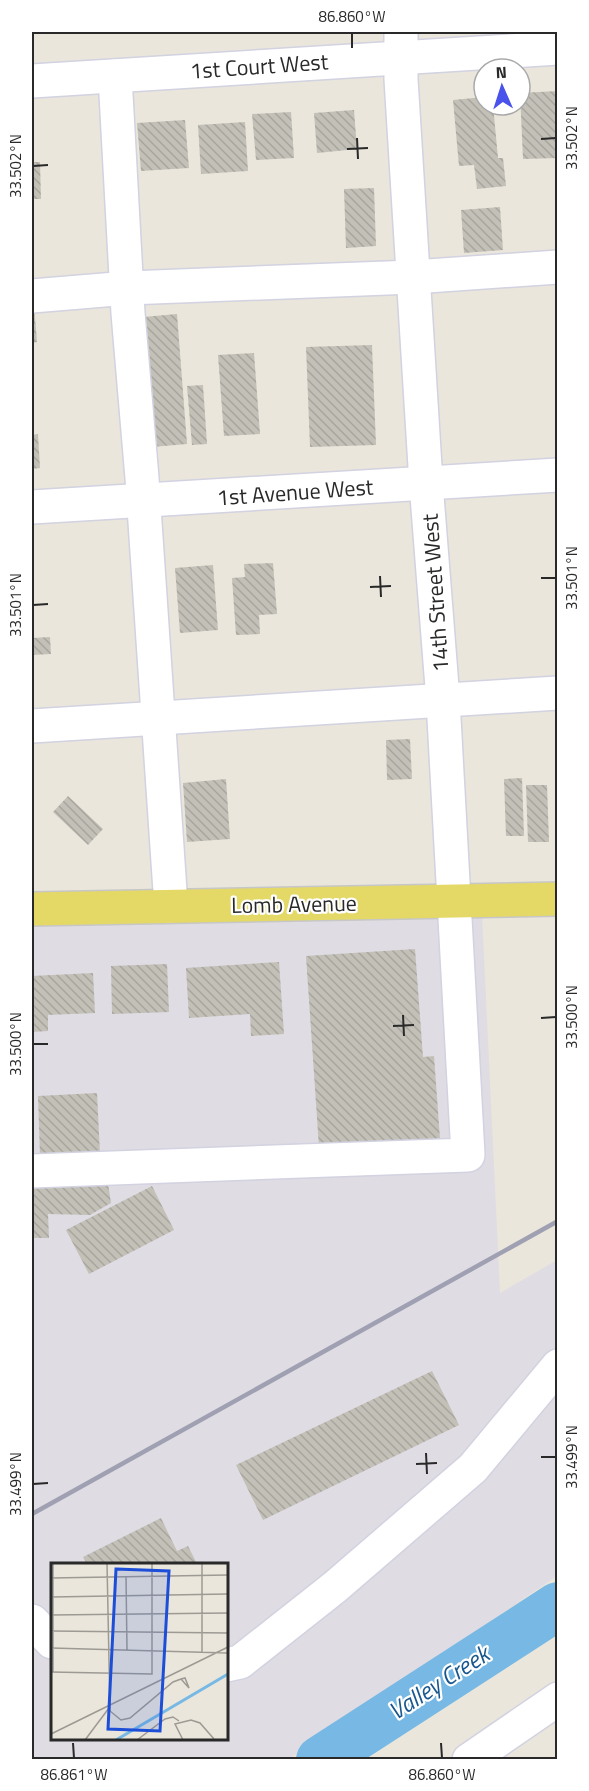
<svg xmlns="http://www.w3.org/2000/svg" width="589" height="1791" viewBox="0 0 589 1791" font-family="'Titillium Web',sans-serif">
<style>
.industrial{fill:#dfdce3;fill-rule:evenodd}
.lines{fill:none;stroke-linecap:round;stroke-linejoin:round}
.river{stroke:#77b9e4;stroke-width:48}
.building{fill:url(#building-back-hatch)}
.minor-casing{stroke:#d2d2e1;stroke-width:36}
.major-casing{stroke:#c7c7c7;stroke-width:36}
.minor{stroke:#fff;stroke-width:33}
.major{stroke:#e4d867;stroke-width:33}
.rail{stroke:#9fa0b2;stroke-width:4.5}
.ticks{fill:none;stroke:#292929;stroke-width:2}
.labels{text-anchor:middle;stroke-width:4.5;stroke-linejoin:round;paint-order:stroke}
.street-label{font-size:22px;fill:#292929;stroke:#fff}
.water-label{font-size:24px;font-style:italic;fill:#18568e;stroke:#fff}
.inset-river{fill:none;stroke:#77b9e4;stroke-width:3}
.inset-road{fill:none;stroke:#9d9a94;stroke-width:1.5}
.view{fill:#1d4ed8;fill-opacity:0.15;stroke:#1d4ed8;stroke-width:3}
.inset-edge{fill:none;stroke:#292929;stroke-width:3}
.neatline{fill:none;stroke:#292929;stroke-width:2}
.ticks-label{font-size:15px;text-anchor:middle;fill:#292929}
</style>
<defs>
<pattern id="building-back-hatch" width="6" height="6" patternUnits="userSpaceOnUse" patternTransform="scale(1.5)"><rect width="6" height="6" fill="#c3c0b8"/><path d="M-1 5l2 2M0 0l6 6M5-1l2 2" fill="none" stroke="#a8a59e"/></pattern>
</defs>
<rect width="100%" height="100%" fill="#eae6dc"/>
<path class="industrial" d="M482 915 500 1293 557 1260V1576L289 1759H32V926ZM52 1564H226V1738H52Z"/>
<g class="lines">
<path class="river" d="M320 1760 558 1606"/>
</g>
<g class="building">
<path d="M558 91V158L523 159 520 93Z"/>
<path d="M484 97V105H493L498 158H503L506 186 477 189 474 165 459 166 453 100Z"/>
<path d="M354 110 357 149 317 153 314 113Z"/>
<path d="M291 112 294 158 256 160 252 114Z"/>
<path d="M185 120 189 168 141 171 137 123Z"/>
<path d="M245 122 248 171 201 174 198 125Z"/>
<path d="M32 162H40L41 199H32Z"/>
<path d="M374 188 376 246 346 248 344 189Z"/>
<path d="M500 207 503 250 464 253 461 210Z"/>
<path d="M32 305H34L37 342 32 343Z"/>
<path d="M177 314 187 444 152 447 143 317Z"/>
<path d="M372 345 376 445 310 447 306 347Z"/>
<path d="M254 353 260 434 224 436 218 355Z"/>
<path d="M203 385 207 444 192 445 187 386Z"/>
<path d="M38 434 40 468 32 469V435Z"/>
<path d="M273 563 277 614 259 615 260 634 236 635 232 578 245 577 244 564Z"/>
<path d="M213 565 218 630 180 633 175 568Z"/>
<path d="M50 637 51 654 32 655V638Z"/>
<path d="M410 739 412 779 387 780 386 740Z"/>
<path d="M522 778 524 836H506L504 779Z"/>
<path d="M226 779 230 839 187 842 183 783Z"/>
<path d="M526 785H547L549 842H528Z"/>
<path d="M68 796 103 829 88 845 53 812Z"/>
<path d="M415 949 423 1057 434 1056 440 1139 319 1147 306 956Z"/>
<path d="M279 962 284 1034 251 1036 250 1014 189 1018 186 968Z"/>
<path d="M167 964 169 1012 112 1014 111 966Z"/>
<path d="M93 973 95 1013 48 1015V1031L32 1032V976Z"/>
<path d="M97 1093 100 1154 40 1156 38 1096Z"/>
<path d="M107 1177 111 1203 90 1215 48 1214 49 1238H32V1179Z"/>
<path d="M152 1186 174 1230 89 1274 66 1230Z"/>
<path d="M432 1371 459 1425 263 1520 236 1465Z"/>
<path d="M161 1518 177 1551 188 1546 197 1564H87L83 1557Z"/>
</g>
<g class="lines">
<g class="minor-casing">
<g id="minor">
<path d="M115 76 128 313 142 478 171 906"/>
<path d="M32 81 558 48"/>
<path d="M32 296 128 288 413 277 558 267"/>
<path d="M32 507 558 475"/>
<path d="M32 726 558 693"/>
<path d="M32 1171 468 1155 443 700 426 483 401 79V32"/>
<path d="M32 1621 52 1642"/>
<path d="M226 1665 240 1662 335 1587 473 1468 558 1366"/>
<path d="M469 1760 558 1699"/>
</g>
</g>
<g class="major-casing">
<path id="major" d="M32 909 558 899"/>
</g>
<use href="#minor" class="minor"/>
<use href="#major" class="major"/>
<path class="rail" d="M32 1514 558 1221"/>
</g>
<path class="ticks" d="M352 33V48M357 138 358 159M541 139 556 138M347 149 368 148M33 166 48 165M380 576 381 597M541 578H556M370 587 391 586M33 605 48 604M403 1015 404 1036M541 1018 556 1017M393 1026 414 1025M33 1044H48M426 1453 427 1474M541 1457H556M416 1464 437 1463M33 1484 48 1483M73 1743 74 1758M441 1743 442 1758"/>
<g class="labels">
<g class="street-label">
<text transform="translate(259 66) rotate(-4)" y="8">1st Court West</text>
<text transform="translate(295 492) rotate(-4)" y="8">1st Avenue West</text>
<text transform="translate(435 593) rotate(-94)" y="8">14th Street West</text>
<text transform="translate(294 904) rotate(-1)" y="8">Lomb Avenue</text>
</g>
<g class="water-label">
<text transform="translate(439 1683) rotate(-33)" y="8">Valley Creek</text>
</g>
</g>
<g transform="translate(51 1563)">
<rect width="177" height="177" fill="#eae6dc"/>
<path class="inset-river" d="M65 177 177 111"/>
<path class="inset-road" d="M2 0V109M56 0 59 148 70 157 79 155 122 119 130 116 134 115 138 125 130 116M151 0V90M75 13 76 87M0 15 177 12M0 34 177 31M0 52 177 50M0 68 177 70M0 85 177 90M0 109 101 111V0M0 171 177 84M34 177 58 145M86 177 114 156 122 154 128 158M132 177 124 161 140 157 149 160 163 176"/>
<path class="view" d="M65 6 118 8 109 168 57 166Z"/>
<rect width="177" height="177" class="inset-edge"/>
</g>
<rect width="589" height="1791" fill="none" stroke="#ffffff" stroke-width="66"/>
<g transform="translate(502 87) rotate(357)"><circle r="28" fill="#ffffff" stroke="#a9a9a9" stroke-width="1.5"/>
<path d="M0-4.5L10 22L0 15L-10 22Z" fill="#4952ea"/>
<text y="-9" font-size="16" font-weight="bold" text-anchor="middle" fill="#292929">N</text>
</g>
<rect x="33" y="33" width="523" height="1725" class="neatline"/>
<g class="ticks-label">
<text x="352" y="22">86.860°W</text>
<text transform="translate(572 138) rotate(-90)" y="5">33.502°N</text>
<text transform="translate(16 166) rotate(-90)" y="5">33.502°N</text>
<text transform="translate(572 578) rotate(-90)" y="5">33.501°N</text>
<text transform="translate(16 605) rotate(-90)" y="5">33.501°N</text>
<text transform="translate(572 1017) rotate(-90)" y="5">33.500°N</text>
<text transform="translate(16 1044) rotate(-90)" y="5">33.500°N</text>
<text transform="translate(572 1457) rotate(-90)" y="5">33.499°N</text>
<text transform="translate(16 1484) rotate(-90)" y="5">33.499°N</text>
<text x="74" y="1780">86.861°W</text>
<text x="442" y="1780">86.860°W</text>
</g>
</svg>
